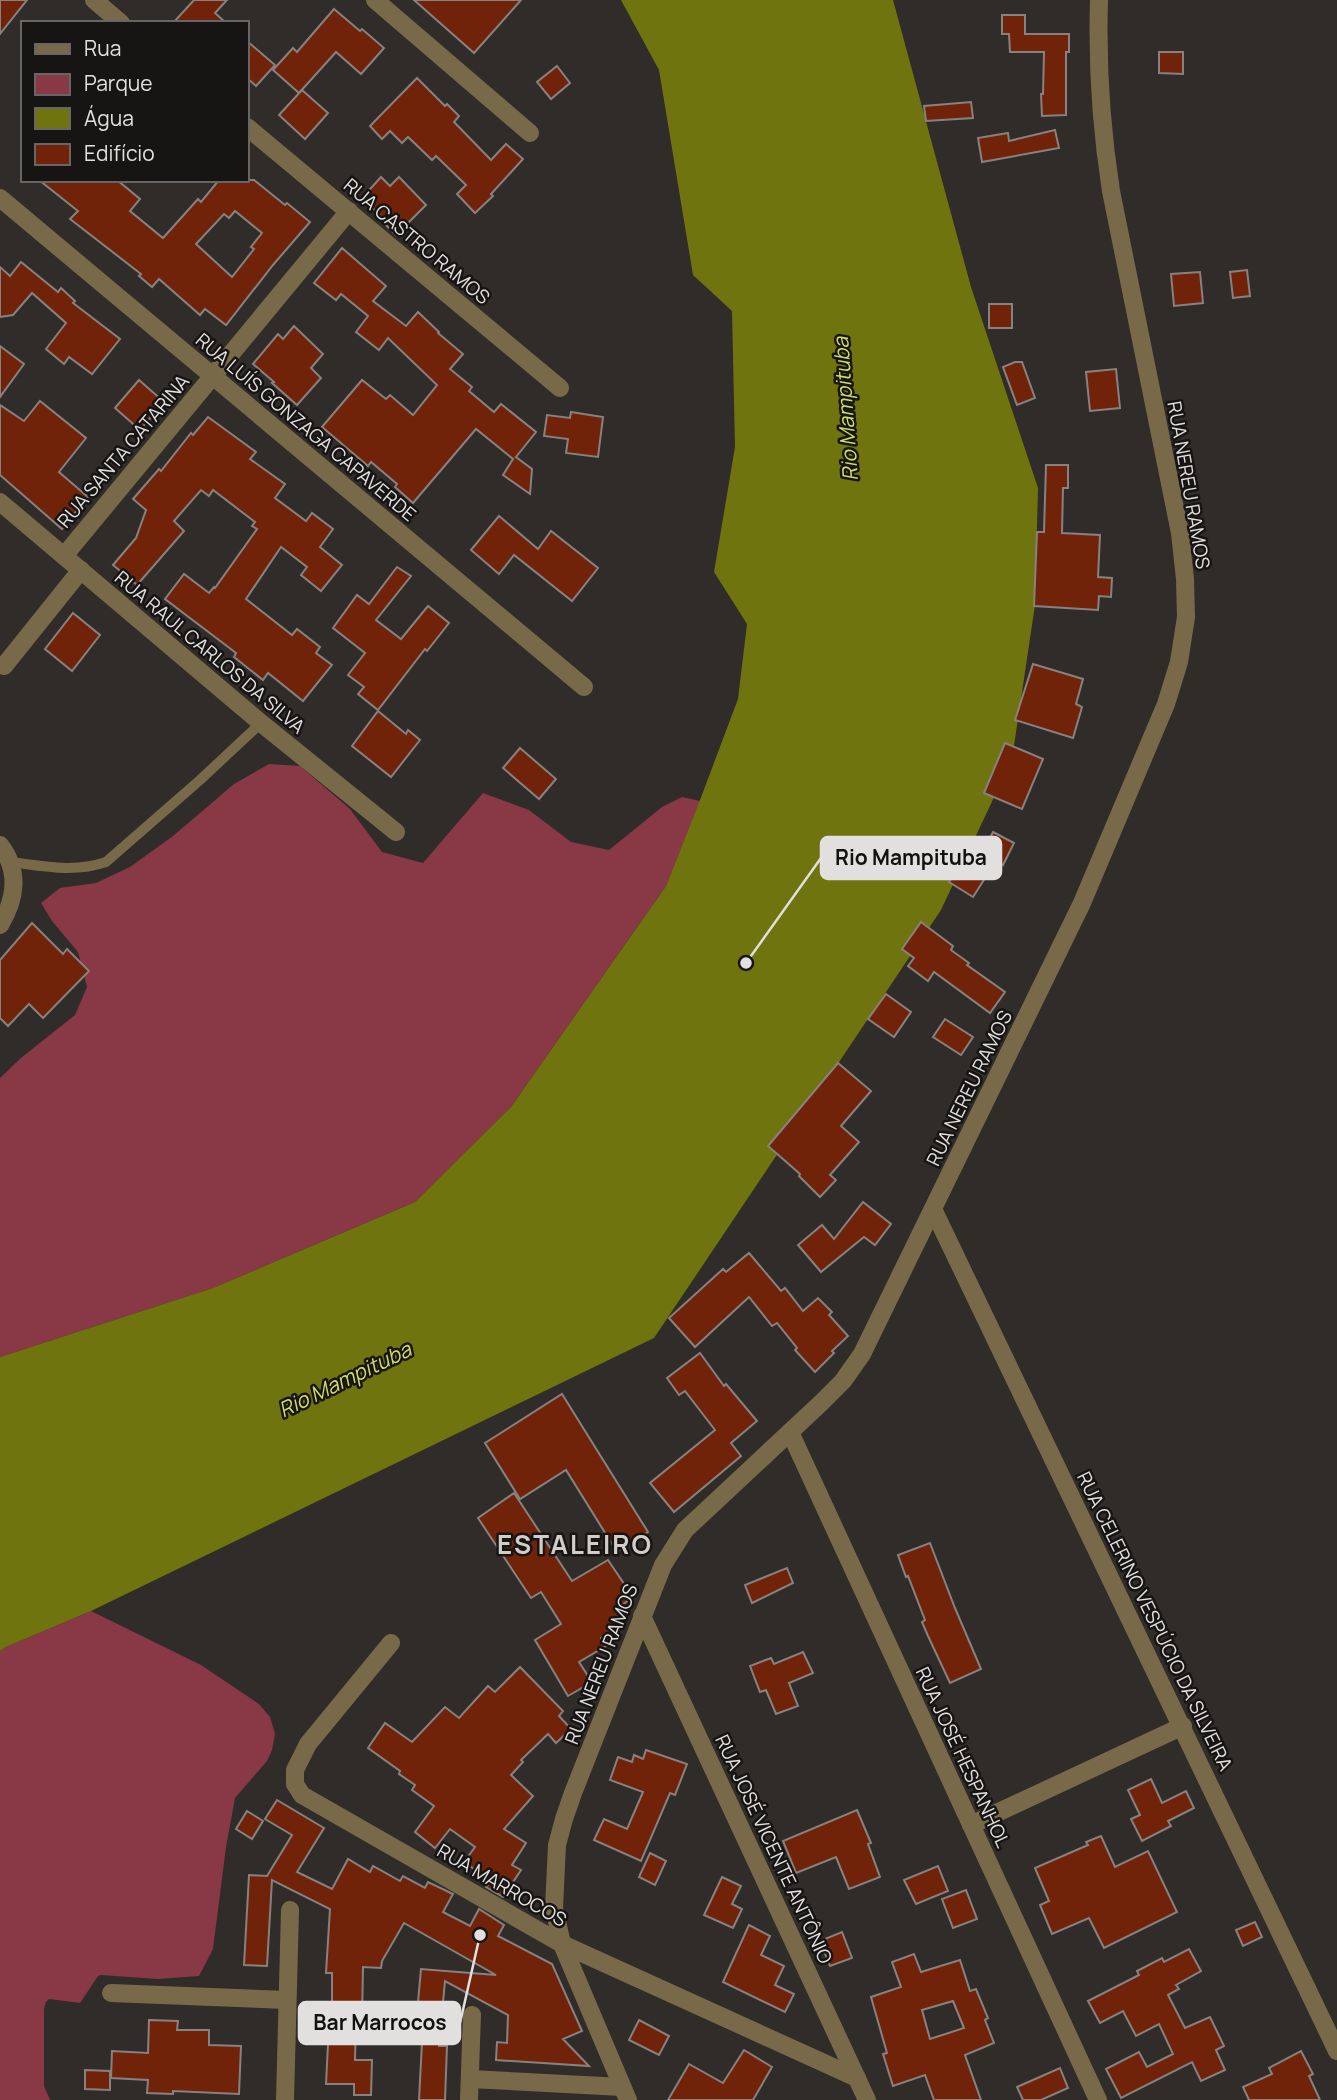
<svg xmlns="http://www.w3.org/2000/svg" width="1337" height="2100" viewBox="0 0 1337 2100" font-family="Manrope,sans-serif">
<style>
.green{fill:#893845}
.water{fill:#70740e}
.building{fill:#712309;stroke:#878280;stroke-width:2;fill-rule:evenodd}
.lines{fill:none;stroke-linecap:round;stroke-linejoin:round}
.service{stroke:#786a48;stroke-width:10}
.minor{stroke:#786a48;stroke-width:18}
.labels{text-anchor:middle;stroke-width:5;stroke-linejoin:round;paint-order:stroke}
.street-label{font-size:19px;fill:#e2e0de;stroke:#171514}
.water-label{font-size:21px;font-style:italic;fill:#d4dd63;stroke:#171514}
.district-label{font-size:26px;font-weight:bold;letter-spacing:2px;fill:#d1cdc9;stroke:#171514}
.leader{fill:none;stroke:#e2e0de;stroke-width:2.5}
.callout-dot{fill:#e2e0de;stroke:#171514;stroke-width:2.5}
.callout{fill:#e2e0de;stroke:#e2e0de;stroke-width:2.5}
.callout-label{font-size:21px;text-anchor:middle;font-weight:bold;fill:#111}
</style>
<rect width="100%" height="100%" fill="#302c2a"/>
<g class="green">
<path d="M269 764 300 766 350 809 382 852 423 863 483 793 529 810 571 842 609 850 662 807 682 797 700 801 666 886 511 1107 415 1202 213 1288 0 1357V1078L21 1058 75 1015 87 987 78 952 52 921 41 903 60 888 96 883 130 867 173 836 234 784Z"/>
<path d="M91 1611 201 1665 259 1704 270 1717 275 1734 272 1750 267 1761 235 1798 226 1847 213 1949 199 1976 158 1979 101 1975 98 1976 80 2003 49 1999 46 2002 44 2009V2086L50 2100H0V1651L6 1647Z"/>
</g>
<path class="water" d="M621 0H893L971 287 1038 488 1035 605 1012 759 941 910 654 1338 91 1611 6 1647 0 1651V1357L213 1288 415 1202 511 1107 666 886 700 800 738 699 747 624 714 572 735 447 732 311 693 275 659 70Z"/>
<g class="building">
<path d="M0 0H27L0 34Z"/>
<path d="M194 0H227L215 13 226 23H173Z"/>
<path d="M414 0H521L474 53Z"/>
<path d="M334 9 360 31 362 29 384 48 361 74 336 52 299 93 273 70 293 48 297 52Z"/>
<path d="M1002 15H1025V34H1069V52H1066V115L1042 116 1041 94H1043L1044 52H1010L1009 34H1002Z"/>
<path d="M247 41 275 65 256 86 247 78Z"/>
<path d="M1159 52H1183V74L1159 73Z"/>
<path d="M557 66 570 83 551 99 537 82Z"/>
<path d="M417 78 445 106 447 104 459 116 454 122 491 160 506 144 523 159 491 194 493 196 475 213 457 194 466 185 436 156 432 160 408 137 402 143 390 131 382 139 370 126Z"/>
<path d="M302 90 328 113 305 139 279 115Z"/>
<path d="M971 102 973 118 926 121 924 106Z"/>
<path d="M1055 130 1059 148 982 162 978 138 1008 133 1009 141Z"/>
<path d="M381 177 390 186 399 177 426 205 396 235 378 217 380 215 362 198Z"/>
<path d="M39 180H117L140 199 130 211 163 238 198 199 201 202 219 180H254L285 205 287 203 310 222 273 265 226 325 205 309 200 315 159 279 152 287 139 276 141 274 70 219 78 211ZM235 211 262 233 251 247 254 249 232 277 196 244 224 214 229 218Z"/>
<path d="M342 248 386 286 373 301 406 326 418 312 439 332 438 333 463 354 450 369 472 387 469 391 494 412 501 404 536 432 516 457 532 469 530 494 503 475 513 459 476 429 413 503 395 487 397 484 371 462 368 466 322 427 362 380 386 399 390 395 413 415 437 385 388 338 379 350 356 332 368 316 341 294 336 300 314 283Z"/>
<path d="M21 262 58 292 61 288 75 301 73 303 120 339 92 374 69 357 64 364 46 349 66 323 32 293 13 315 0 317V267L10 276Z"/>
<path d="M1247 270 1250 296 1233 298 1230 272Z"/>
<path d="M1200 272 1203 303 1174 306 1171 274Z"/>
<rect x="989" y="304" width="23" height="24"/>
<path d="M294 326 323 354 311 368 321 378 297 405 272 383 274 382 253 364 278 334 283 339Z"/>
<path d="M0 346 24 364 0 397Z"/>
<path d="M1015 362H1022L1035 398 1017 405 1003 367Z"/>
<path d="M1116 369 1120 408 1090 411 1086 372Z"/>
<path d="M139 380 164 402 140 430 115 408Z"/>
<path d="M40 401 86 438 59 472 88 497 62 529 0 475V405L24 421Z"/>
<path d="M571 412 603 417 598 457 566 453 568 439 544 436 547 415 570 418Z"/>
<path d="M208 417 256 452 250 459 285 484 275 498 306 521 312 513 333 529 320 547 342 565 321 591 301 575 307 567 281 547 246 599 292 635 297 629 320 647 316 653 332 665 303 701 268 673 263 680 234 657 236 653 165 599 184 574 209 593 214 587 215 588 257 529 252 526 255 522 213 490 209 496 201 490 174 521 184 531 137 585 113 565 136 538 146 510 133 499 159 469 161 471 191 433 193 435Z"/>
<path d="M1046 465H1068V488H1063L1062 533 1100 535 1098 577 1112 578 1111 597 1099 596 1098 610 1034 606 1037 532H1044Z"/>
<path d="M499 516 538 549 551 531 598 568 572 601 514 555 499 574 471 550Z"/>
<path d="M397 567 411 576 376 620 401 639 428 606 449 623 427 651 425 649 378 710 358 694 364 687 348 675 365 653 333 628 357 595 369 604Z"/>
<path d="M73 613 100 635 72 671 45 649Z"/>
<path d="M1033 664 1083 679 1076 704 1082 707 1073 738 1015 720Z"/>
<path d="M378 711 406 734 408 730 420 740 391 777 352 746Z"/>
<path d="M1005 743 1043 759 1022 809 984 793Z"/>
<path d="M520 748 556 779 539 799 503 768Z"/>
<path d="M993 832 1014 843 1003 865 996 861 973 897 949 882 970 849 981 855Z"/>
<path d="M921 922 953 946 951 950 969 963 967 965 1005 992 990 1013 934 972 928 981 908 966 914 958 902 949Z"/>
<path d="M32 923 63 954 67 949 89 971 43 1018 29 1004 8 1026 0 1018V960Z"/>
<path d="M886 994 911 1012 894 1037 868 1019Z"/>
<path d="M945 1019 973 1037 961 1055 933 1037Z"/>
<path d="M838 1063 871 1091 841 1126 859 1142 830 1175 836 1180 820 1197 799 1176 800 1174 768 1146Z"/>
<path d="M863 1202 891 1224 875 1245 864 1237 821 1272 798 1245 822 1225 834 1239Z"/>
<path d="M749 1253 781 1291 785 1288 803 1311 818 1298 832 1312 829 1315 848 1336 832 1351 834 1353 815 1372 795 1350 797 1348 777 1323 772 1326 749 1297 695 1347 669 1318 723 1269 726 1272Z"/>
<path d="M700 1353 724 1386 726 1384 757 1421 731 1443 741 1456 674 1512 650 1483 715 1430 685 1391 679 1395 667 1378Z"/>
<path d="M562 1394 648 1532 617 1552 566 1470 520 1499 485 1443Z"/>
<path d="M514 1493 572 1581 608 1560 633 1597 622 1605 627 1613 618 1619 621 1624 601 1638 606 1646 579 1662 592 1682 568 1696 535 1640 561 1624 541 1592 531 1598 478 1518Z"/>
<path d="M930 1543 955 1608 981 1669 950 1683 928 1636 922 1622 925 1620 908 1576 906 1577 898 1555Z"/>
<path d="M787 1568 793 1583 752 1603 745 1585Z"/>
<path d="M803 1652 813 1673 789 1683 798 1706 776 1714 766 1690 760 1692 750 1666 771 1658 774 1664Z"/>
<path d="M520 1667 563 1711 559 1716 571 1729 556 1743 548 1734 521 1760 523 1762 511 1775 533 1796 504 1829 526 1843 512 1865 521 1870 503 1897 486 1887 491 1881 464 1862 475 1847 450 1829 435 1848 415 1832 434 1806 412 1790 415 1785 399 1774 400 1771 368 1748 385 1723 412 1742 445 1707 459 1718 488 1686 495 1692Z"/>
<path d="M646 1750 687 1764 675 1795 670 1793 641 1861 594 1840 604 1819 627 1829 643 1792 610 1780 618 1757 632 1762 634 1755 643 1759Z"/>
<path d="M1151 1779 1162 1803 1186 1791 1194 1808 1168 1821 1171 1826 1142 1841 1131 1819 1140 1815 1128 1790Z"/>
<path d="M277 1800 324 1828 297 1872 332 1889 348 1859 370 1872 373 1866 400 1881 403 1876 425 1888 428 1882 453 1894 443 1912 470 1926 479 1909 504 1925 498 1936 552 1964 582 2031 563 2039 589 2066 496 2060 497 2042 507 2043 508 2015 445 1981 439 2046H447L445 2100H419L422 2042 401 2041 403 2016 415 2017V2013H417L421 1969 496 1975 404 1923 382 1961 381 1968 363 1967 362 2020H356L355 2060H372L371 2095H354V2084H326L329 2024H332V1973H326L330 1909 272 1880 267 1966 244 1965 249 1875 267 1876 292 1835 265 1819Z"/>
<path d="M857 1810 871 1843 868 1844 880 1877 849 1889 836 1857 796 1873 783 1841Z"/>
<path d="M247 1811 263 1821 252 1839 236 1829Z"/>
<path d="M1101 1836 1115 1867 1148 1851 1177 1912 1104 1948 1089 1918 1052 1934 1040 1905 1049 1901 1035 1868 1088 1845 1086 1842Z"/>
<path d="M650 1853 666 1861 655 1885 639 1877Z"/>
<path d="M938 1866 948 1891 916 1904 904 1880Z"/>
<path d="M722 1877 741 1886 732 1904 742 1909 733 1928 704 1915Z"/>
<path d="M966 1890 977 1919 953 1928 942 1899Z"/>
<path d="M1255 1922 1262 1937 1243 1946 1236 1930Z"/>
<path d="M749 1925 770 1936 761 1955 784 1966 775 1985 794 1994 785 2012 723 1982Z"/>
<path d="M842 1932 852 1958 830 1966 820 1941Z"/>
<path d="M1189 1949 1201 1971 1176 1985 1179 1989 1168 1995 1185 2028 1210 2017 1224 2046 1216 2050 1225 2070 1201 2081 1192 2062 1121 2098 1106 2069 1139 2052 1147 2067 1173 2054 1159 2024 1136 2036 1123 2011 1100 2023 1088 2001 1139 1975 1137 1971 1162 1958 1164 1962Z"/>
<path d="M914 1954 921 1972 960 1960 970 1991 976 1989 988 2018 985 2020 994 2043 965 2055 981 2100H934L925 2075 893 2086 883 2054 887 2053 871 1997 901 1987 892 1962ZM953 2001 964 2028 930 2039 922 2010Z"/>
<path d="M149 2020 178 2021 177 2030H209V2045L241 2046 239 2094 173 2091V2094L147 2093 148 2080 111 2078 112 2051 148 2053Z"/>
<path d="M639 2020 669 2036 659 2055 629 2040Z"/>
<path d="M744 2050 772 2067 753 2100H668L689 2064 723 2083Z"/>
<path d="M1301 2051 1313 2074 1309 2076 1320 2100H1249L1243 2087 1272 2074 1269 2068Z"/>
<path d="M1060 2068 1068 2088 1041 2100H1023L1017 2087Z"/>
<path d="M85 2070 110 2071V2090L85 2089Z"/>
</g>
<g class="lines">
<path class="service" d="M10 862C43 866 74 873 106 862L200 780 261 723"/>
<g class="minor">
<path d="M94 0 121 23"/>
<path d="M375 0 530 133"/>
<path d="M247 127 560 388"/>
<path d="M0 198 584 687"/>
<path d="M0 502 261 723 396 832"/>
<path d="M64 556 349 211"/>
<path d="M4 666 81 570"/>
<path d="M0 845C20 871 16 899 0 925"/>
<path d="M933 1209 1337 2051"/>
<path d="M790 1432 1098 2100"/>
<path d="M642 1616 867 2100"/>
<path d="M391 1643 308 1744 295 1770V1784L302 1795 562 1944 857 2078"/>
<path d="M971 1825 1183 1726"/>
<path d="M111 1993 287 2000"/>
<path d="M470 2079 622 2087"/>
<path d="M285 2100 290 1910"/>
<path d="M469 2100 472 2015"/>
<path d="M628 2100 562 1944 554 1908 557 1845 564 1819 573 1793 663 1565 685 1530 821 1403 843 1381 862 1354 1082 903 1166 704 1179 662 1186 617 1185 579 1180 533 1111 191C1101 127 1097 64 1099 0"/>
</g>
</g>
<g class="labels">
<g class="street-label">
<text transform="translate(417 241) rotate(40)" y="7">RUA CASTRO RAMOS</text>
<text transform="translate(306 427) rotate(40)" y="7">RUA LUÍS GONZAGA CAPAVERDE</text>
<text transform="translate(123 451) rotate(-50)" y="7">RUA SANTA CATARINA</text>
<text transform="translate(1189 485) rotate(80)" y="7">RUA NEREU RAMOS</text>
<text transform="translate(210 652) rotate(40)" y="7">RUA RAUL CARLOS DA SILVA</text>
<text transform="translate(969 1088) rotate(-64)" y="7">RUA NEREU RAMOS</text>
<text transform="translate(1155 1621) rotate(64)" y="7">RUA CELERINO VESPÚCIO DA SILVEIRA</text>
<text transform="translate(601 1664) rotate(-69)" y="7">RUA NEREU RAMOS</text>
<text transform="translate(963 1757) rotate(65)" y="7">RUA JOSÉ HESPANHOL</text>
<text transform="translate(774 1849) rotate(65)" y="7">RUA JOSÉ VICENTE ANTÔNIO</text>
<text transform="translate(502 1885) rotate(30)" y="7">RUA MARROCOS</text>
</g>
<g class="water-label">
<text transform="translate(846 409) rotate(-94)" y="7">Rio Mampituba</text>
<text transform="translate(345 1380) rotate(-26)" y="7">Rio Mampituba</text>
</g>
<g class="district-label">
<text x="575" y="1554">ESTALEIRO</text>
</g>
</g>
<path class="leader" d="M746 963L821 858M480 1935L460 2023"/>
<g class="callout-dot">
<circle cx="746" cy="963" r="7"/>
<circle cx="480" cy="1935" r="7"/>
</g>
<g class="callout">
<rect x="821" y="837" width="180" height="42" rx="7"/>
<rect x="299" y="2002" width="161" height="42" rx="7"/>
</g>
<g class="callout-label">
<text x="911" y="865">Rio Mampituba</text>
<text x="380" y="2030">Bar Marrocos</text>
</g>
<rect x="21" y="21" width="228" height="161" fill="#171514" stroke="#686665" stroke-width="2"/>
<rect x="35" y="44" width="35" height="10" fill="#786a48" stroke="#686665" stroke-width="2"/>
<text x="84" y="56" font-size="21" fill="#e2e0de">Rua</text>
<rect x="35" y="74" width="35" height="21" fill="#893845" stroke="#686665" stroke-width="2"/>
<text x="84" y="91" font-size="21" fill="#e2e0de">Parque</text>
<rect x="35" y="108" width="35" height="21" fill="#70740e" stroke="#686665" stroke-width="2"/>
<text x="84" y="126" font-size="21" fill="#e2e0de">Água</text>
<rect x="35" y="144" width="35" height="21" fill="#712309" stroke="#686665" stroke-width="2"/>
<text x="84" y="161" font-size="21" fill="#e2e0de">Edifício</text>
</svg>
